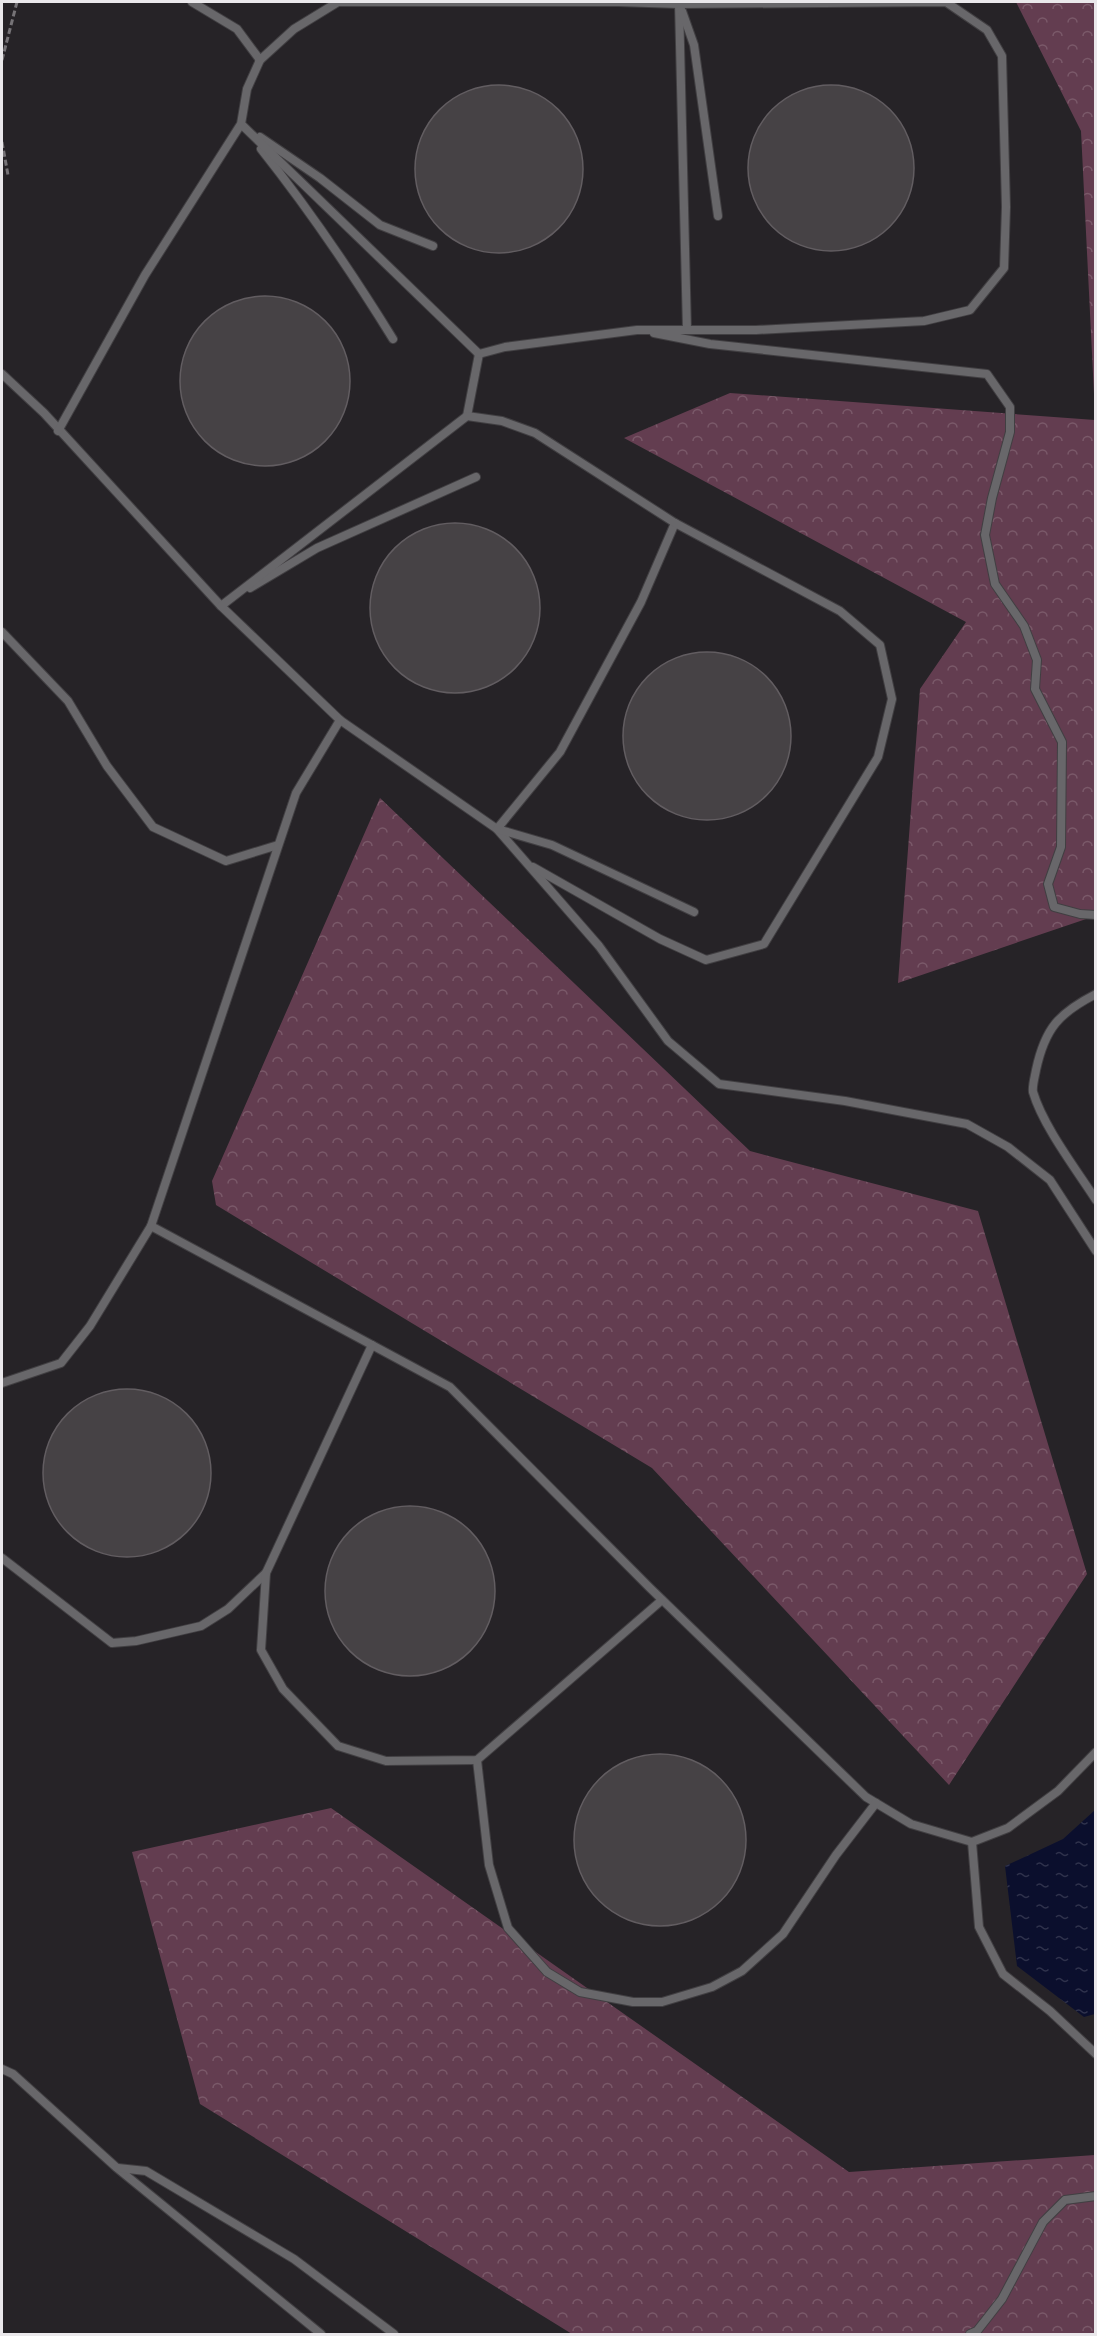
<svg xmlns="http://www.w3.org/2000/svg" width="1097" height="2336" viewBox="0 0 1097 2336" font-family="Rubik,sans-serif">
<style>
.forest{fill:url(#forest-crowns)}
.water{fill:url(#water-ripples)}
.building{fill:#464245;stroke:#625d61;stroke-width:1.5}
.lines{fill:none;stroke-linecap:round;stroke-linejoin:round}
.lane-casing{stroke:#413f42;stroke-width:10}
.path{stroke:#767377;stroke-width:3;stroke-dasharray:6 3;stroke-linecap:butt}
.lane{stroke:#68676a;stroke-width:8}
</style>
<defs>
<pattern id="forest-crowns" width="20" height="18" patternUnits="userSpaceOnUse" patternTransform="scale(1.5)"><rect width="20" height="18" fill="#633d50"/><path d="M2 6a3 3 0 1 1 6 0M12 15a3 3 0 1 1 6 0" fill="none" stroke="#7a5969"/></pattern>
<pattern id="water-ripples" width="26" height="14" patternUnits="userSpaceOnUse" patternTransform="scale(1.5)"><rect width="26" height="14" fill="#0b0f2d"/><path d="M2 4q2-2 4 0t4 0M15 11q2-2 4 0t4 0" fill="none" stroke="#2f324c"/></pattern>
</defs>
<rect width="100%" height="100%" fill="#262327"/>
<g class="forest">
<path d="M1016 2H1095V414L1081 131Z"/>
<path d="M730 393 1095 420V916L898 983 920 689 966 622 624 438Z"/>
<path d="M380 798 750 1151 978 1211 1087 1574 949 1785 652 1468 216 1205 212 1181Z"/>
<path d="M331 1808 849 2172 1095 2155V2334H572L200 2104 132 1852Z"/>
</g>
<path class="water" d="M1095 1810V2014L1084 2017 1017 1966 1005 1866 1063 1839Z"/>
<g class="building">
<circle cx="831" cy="168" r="83"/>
<circle cx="499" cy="169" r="84"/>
<circle cx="265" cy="381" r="85"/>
<circle cx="455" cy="608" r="85"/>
<circle cx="707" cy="736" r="84"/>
<circle cx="127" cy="1473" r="84"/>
<circle cx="410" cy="1591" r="85"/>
<circle cx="660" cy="1840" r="86"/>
</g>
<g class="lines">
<g class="lane-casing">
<g id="lane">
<path d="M192 2 237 29 260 60"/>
<path d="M679 4 687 330"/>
<path d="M682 11 694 45 718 216"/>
<path d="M260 137 320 178 380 225 433 246"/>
<path d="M261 149C311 212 351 271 393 339"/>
<path d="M654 333 710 344 987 374 1010 407V432L992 498 985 535 995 584 1024 626 1037 660 1035 689 1062 742 1061 847 1048 884 1054 907 1080 914 1096 915"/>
<path d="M2 374 44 413 221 606 340 720 497 829 599 946 668 1041 719 1084 845 1101 967 1124 1008 1147 1050 1180 1096 1251"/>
<path d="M467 416 479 354"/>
<path d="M58 431 145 275 241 124 247 89 260 60 294 29 338 2H618L679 4 946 2 987 30 1002 56 1006 207 1004 268 970 310 924 321 756 330H637L505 347 479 354 241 124"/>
<path d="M675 523 641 602 560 752 497 829 552 845 694 912"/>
<path d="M250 588 317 548 476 477"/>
<path d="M221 606 467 416 502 421 535 433 675 523 840 611 880 645 892 699 878 757 764 944 706 960 660 939 533 867"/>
<path d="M2 632 68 701 107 766 153 827 226 861 278 845"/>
<path d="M1096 994C1059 1013 1045 1028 1036 1070 1035 1076 1032 1086 1033 1092 1043 1126 1076 1169 1096 1200"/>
<path d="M151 1226 296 793 340 720"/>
<path d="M2 1383 61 1363 90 1326 151 1226 450 1387 650 1588 866 1797 911 1824 972 1842 1008 1828 1058 1791 1096 1752"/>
<path d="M2 1558 112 1643 136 1641 201 1626 228 1609 266 1573 372 1345"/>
<path d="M266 1573 261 1650 283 1689 338 1746 386 1761 477 1760 662 1600"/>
<path d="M477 1760 489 1865 508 1928 547 1972 580 1992 633 2002H662L712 1987 742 1971 783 1934 836 1855 876 1803"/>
<path d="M972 1842 979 1927 1003 1974 1050 2011 1096 2054"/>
<path d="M2 2069 13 2074 117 2168 321 2334"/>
<path d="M118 2168 146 2171 294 2259 394 2334"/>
<path d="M970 2334 977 2331 1002 2299 1043 2222 1065 2200 1096 2196"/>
</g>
</g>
<g class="path">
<path d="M2 60 17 2"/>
<path d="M2 142 8 175"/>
</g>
<use href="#lane" class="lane"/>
</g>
<rect width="1097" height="2336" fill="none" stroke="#eae8eb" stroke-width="6"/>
</svg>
